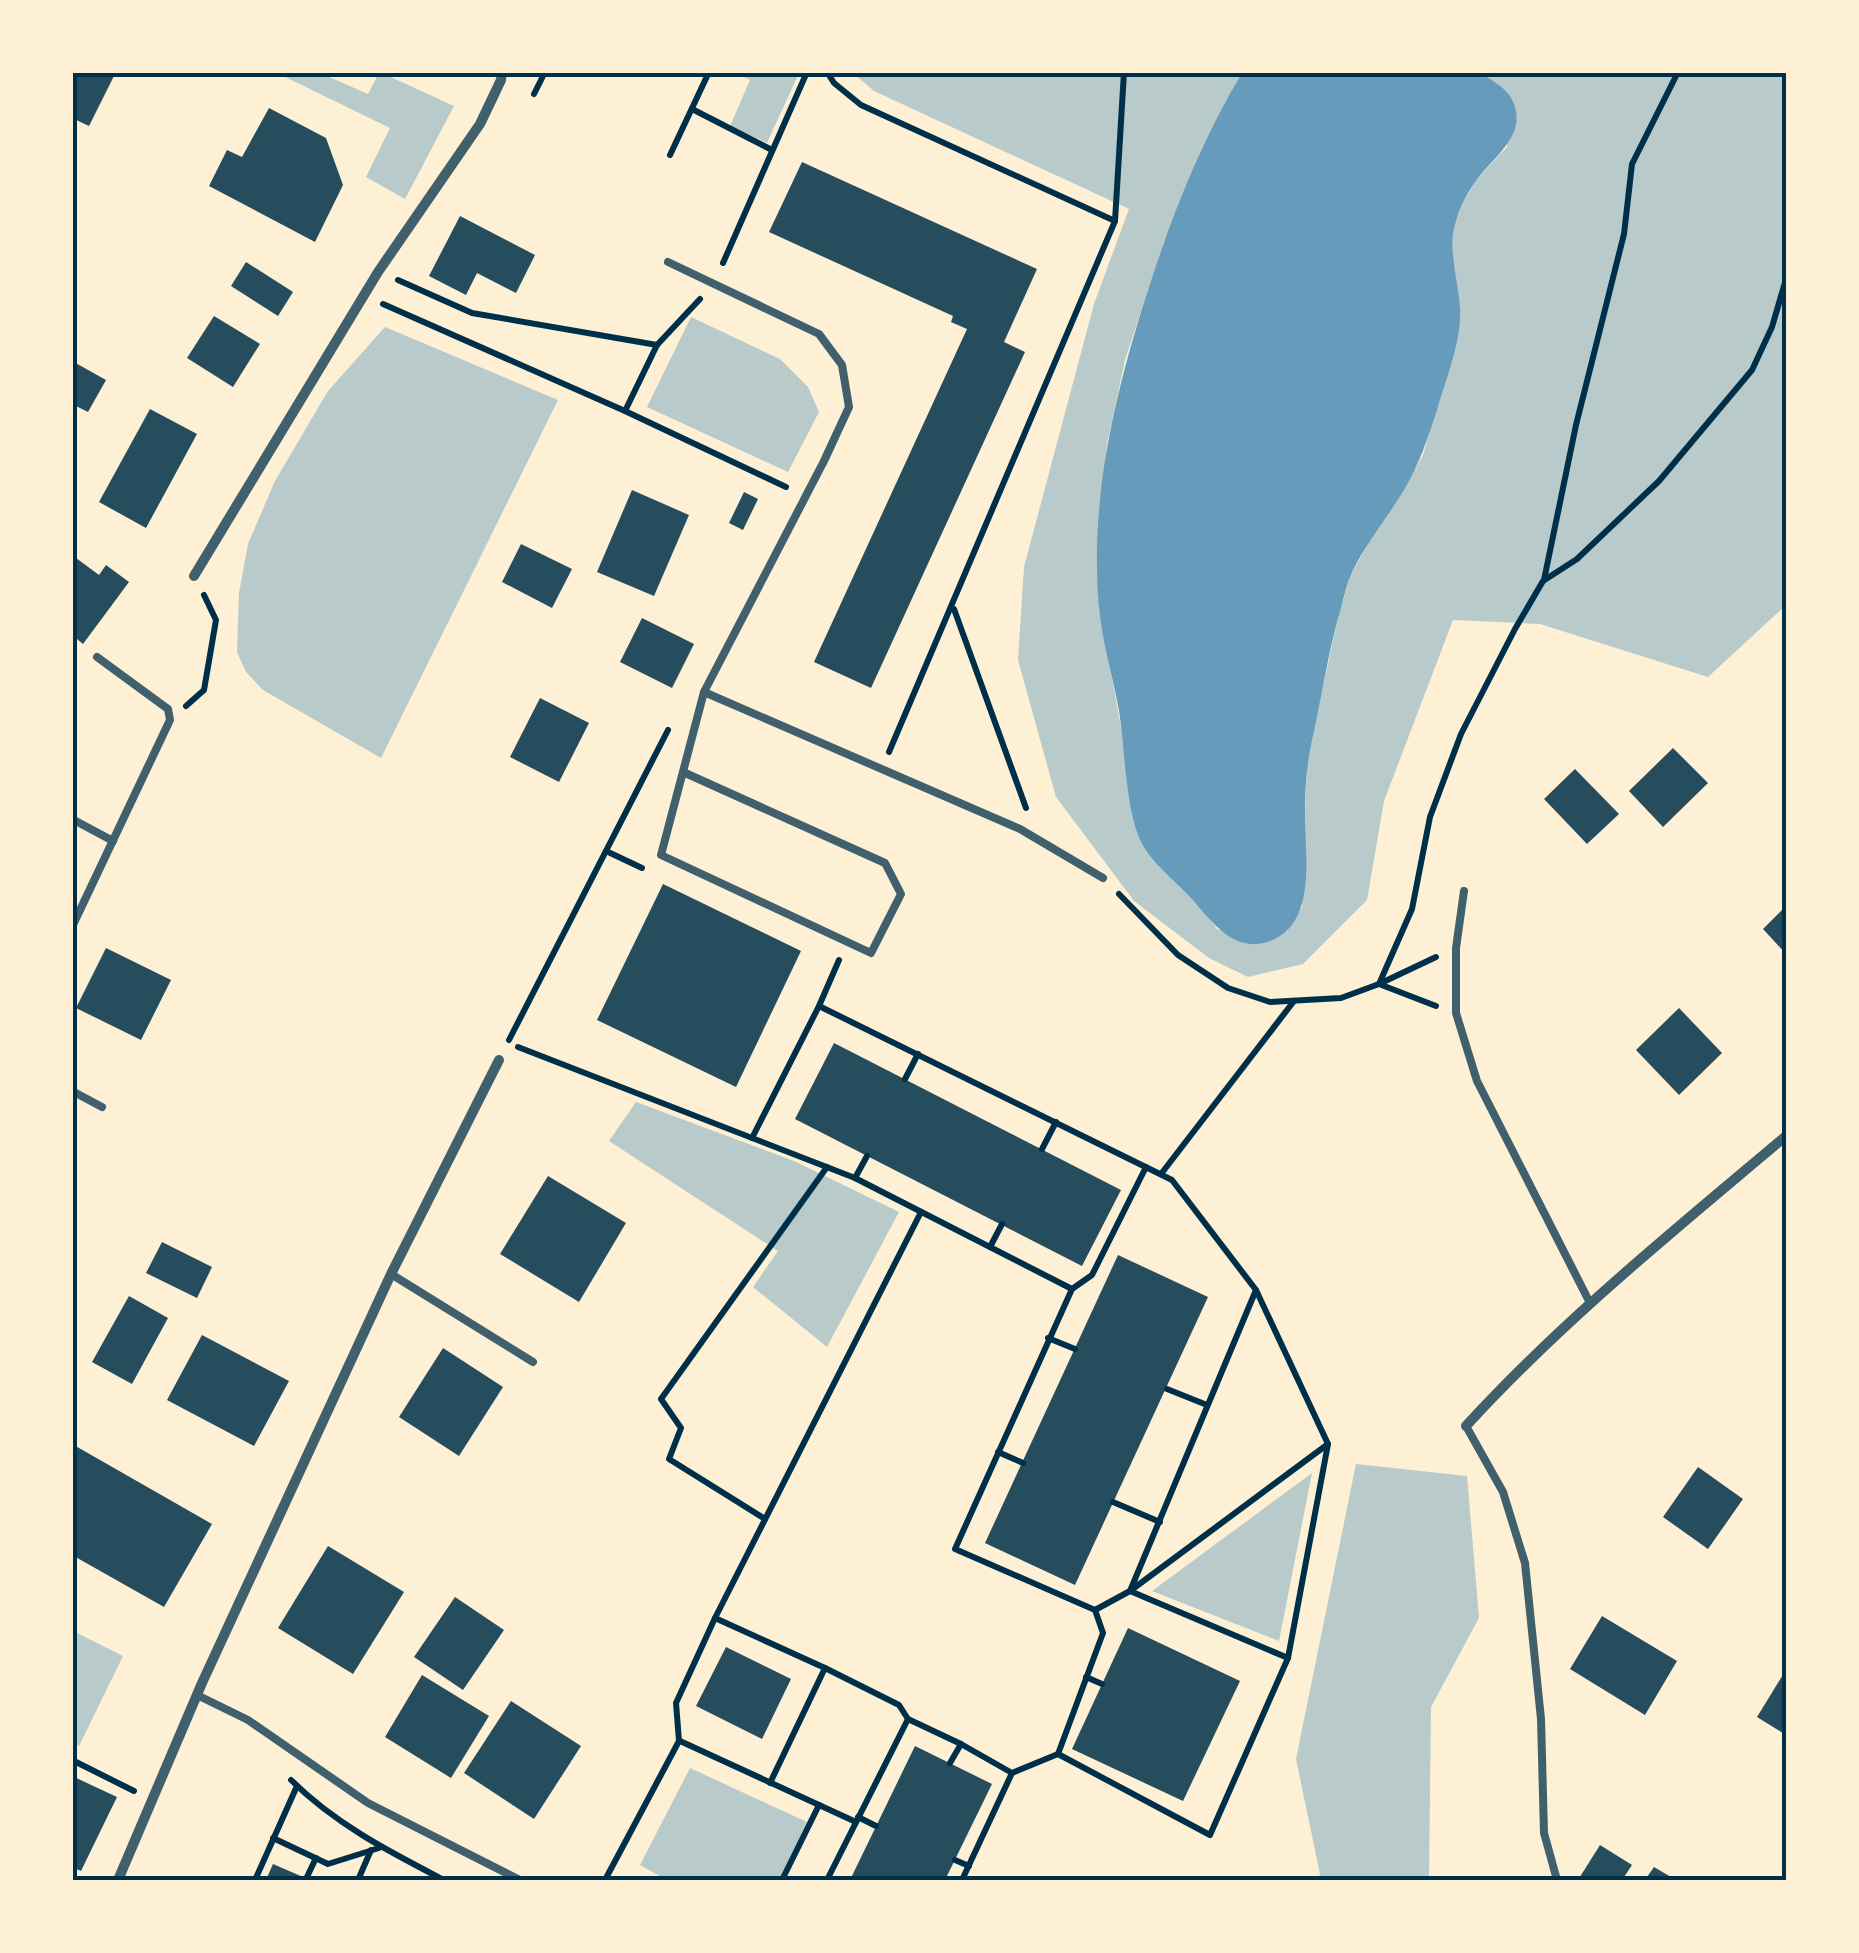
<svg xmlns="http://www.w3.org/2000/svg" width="1859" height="1953" viewBox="0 0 1859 1953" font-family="'DejaVu Sans',sans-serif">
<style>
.green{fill:#b9caca}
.water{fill:#669bbc}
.building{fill:#264d5e}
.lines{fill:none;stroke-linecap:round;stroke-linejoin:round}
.path{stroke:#003049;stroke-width:6}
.service{stroke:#3f606c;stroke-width:8}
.minor{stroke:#3f606c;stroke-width:10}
.neatline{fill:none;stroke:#003049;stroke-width:4}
</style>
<rect width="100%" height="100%" fill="#fdf0d5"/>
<g class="green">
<path d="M277 73H320L368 94 379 73H382L454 106 405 199 366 177 390 128Z"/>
<path d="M735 73H799L767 143 730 126 750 80Z"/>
<path d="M853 73H1242L1200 154 1184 193 1164 242 1125 360 1107 444 1098 532 1099 606 1125 750 1159 866 1202 909 1217 929 1263 943 1287 931 1302 907 1307 761 1337 622 1350 576 1376 530 1402 493 1423 455 1458 335 1460 309 1452 252 1454 224 1464 201 1477 179 1507 147 1508 93 1480 73H1786V605L1708 677 1540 624 1453 620 1384 801 1367 900 1303 964 1248 977 1209 958 1134 901 1056 797 1018 660 1024 567 1094 304 1129 209 874 91Z"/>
<path d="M691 317 780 359 808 387 819 412 788 472 647 407Z"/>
<path d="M385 327 558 400 381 758 263 690 246 672 237 652 239 593 248 544 275 481 328 391Z"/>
<path d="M636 1102 794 1161 899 1212 827 1347 753 1287 778 1251 609 1141Z"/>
<path d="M1356 1464 1467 1476 1479 1618 1431 1707 1429 1877 1432 1880H1317L1320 1874 1296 1759Z"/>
<path d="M1312 1473 1279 1641 1152 1591Z"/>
<path d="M73 1631 123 1656 79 1746 73 1743Z"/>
<path d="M690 1768 807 1822 779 1880H667L640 1865Z"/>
</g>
<path class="water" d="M1242 73H1480C1490 79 1504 87 1510 96 1531 131 1497 154 1478 178 1469 190 1460 206 1456 221 1447 249 1458 278 1460 307 1462 341 1446 378 1437 410 1428 438 1419 465 1404 490 1387 518 1367 542 1352 572 1347 583 1344 596 1341 608 1328 651 1322 697 1312 740 1306 766 1305 791 1305 817 1305 858 1318 929 1264 943 1228 951 1208 915 1187 894 1170 876 1147 859 1138 835 1125 800 1125 748 1119 711 1113 676 1102 642 1099 607 1089 497 1116 388 1150 284 1173 212 1203 138 1242 73Z"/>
<g class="building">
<path d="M72 72H116L89 126 72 118Z"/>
<path d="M269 108 326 138 343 185 315 242 209 186 227 150 242 157Z"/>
<path d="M802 162 1037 269 1004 342 1025 352 871 688 814 662 967 329 951 322 953 316 769 232Z"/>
<path d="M460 216 535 255 516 293 477 273 466 295 429 276Z"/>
<path d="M246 262 293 292 278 316 231 286Z"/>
<path d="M214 316 260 344 233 387 187 358Z"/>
<path d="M72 361 106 380 88 412 72 404Z"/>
<path d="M150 409 197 434 146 528 99 502Z"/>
<path d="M632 490 689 515 654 596 597 572Z"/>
<path d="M744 492 758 499 743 530 729 523Z"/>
<path d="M521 544 572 569 552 608 502 582Z"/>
<path d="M72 555 99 575 106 565 129 582 83 644 77 639 72 645Z"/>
<path d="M642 618 694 644 672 688 620 662Z"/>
<path d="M540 698 589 723 559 782 510 757Z"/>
<path d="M1673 748 1708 783 1663 827 1629 791Z"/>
<path d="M1575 769 1619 814 1587 844 1544 799Z"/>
<path d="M663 884 801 951 736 1087 597 1020Z"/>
<path d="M1786 906V954L1763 929Z"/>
<path d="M106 948 171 980 141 1040 76 1008Z"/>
<path d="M1679 1008 1722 1053 1679 1095 1636 1050Z"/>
<path d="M834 1043 1121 1190 1082 1266 795 1119Z"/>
<path d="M548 1176 626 1223 579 1302 500 1254Z"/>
<path d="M162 1242 212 1267 197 1298 146 1273Z"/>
<path d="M1118 1255 1208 1297 1075 1585 985 1543Z"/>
<path d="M129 1296 168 1318 132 1384 92 1362Z"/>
<path d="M202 1335 289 1381 254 1446 167 1400Z"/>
<path d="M443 1348 503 1387 459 1456 399 1417Z"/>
<path d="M72 1444 212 1524 164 1607 72 1555Z"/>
<path d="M1698 1467 1743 1499 1708 1549 1663 1517Z"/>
<path d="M328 1546 404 1592 353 1674 278 1628Z"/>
<path d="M455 1597 504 1630 463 1690 414 1657Z"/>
<path d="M1602 1616 1677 1661 1645 1715 1570 1669Z"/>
<path d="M1128 1628 1240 1681 1183 1801 1072 1749Z"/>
<path d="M726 1647 791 1679 762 1739 696 1706Z"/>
<path d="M1784 1673 1786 1674V1735L1757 1717Z"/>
<path d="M422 1675 489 1716 451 1778 385 1737Z"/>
<path d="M511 1701 581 1746 534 1819 464 1773Z"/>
<path d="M915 1746 992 1784 945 1880H850Z"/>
<path d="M72 1776 117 1797 81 1871 72 1867Z"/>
<path d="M1600 1845 1632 1865 1622 1880H1578Z"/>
<path d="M273 1864 310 1880H266Z"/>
<path d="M1654 1867 1676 1880H1645Z"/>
</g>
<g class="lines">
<g class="path">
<path d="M827 72 834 83 861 105 1115 221 889 752"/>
<path d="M534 94 545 72"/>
<path d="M692 109 772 150"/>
<path d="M670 155 709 72"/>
<path d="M1115 221 1124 72"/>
<path d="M723 263 807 72"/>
<path d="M398 280 472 313 657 345"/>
<path d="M383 304 625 411 786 487"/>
<path d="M625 411 657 345 700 299"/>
<path d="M1544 580 1576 425 1624 234 1632 164 1678 72"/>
<path d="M954 609 1026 808"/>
<path d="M186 706 204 690 216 620 204 595"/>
<path d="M606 851 642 868"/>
<path d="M1119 894 1178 955 1228 988 1270 1002 1341 998 1379 984 1436 1006"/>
<path d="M1436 957 1379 984 1412 909 1430 817 1461 734 1515 629 1543 581 1577 559 1659 481 1752 370 1772 327 1786 279"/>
<path d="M509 1040 668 730"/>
<path d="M518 1047 855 1178 1072 1289 955 1549 1095 1610 1103 1633 1058 1754 1210 1835 1288 1658 1130 1591 1256 1290 1172 1180 819 1006"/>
<path d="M905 1079 918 1054"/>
<path d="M752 1138 819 1006 839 960"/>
<path d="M1042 1149 1056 1122"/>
<path d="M1161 1174 1294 1001"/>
<path d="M855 1178 867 1156"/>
<path d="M990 1247 1002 1224"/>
<path d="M1072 1289 1092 1275 1146 1167"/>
<path d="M1048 1338 1075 1349"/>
<path d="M1167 1389 1207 1405"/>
<path d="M998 1452 1023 1463"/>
<path d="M1113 1502 1160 1522"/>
<path d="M765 1519 669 1459 681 1428 661 1399 827 1167"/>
<path d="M1095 1610 1130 1591 1328 1444 1256 1290"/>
<path d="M715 1618 825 1668 770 1783"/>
<path d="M1288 1658 1328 1444"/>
<path d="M825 1668 899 1705 908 1719"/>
<path d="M1086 1677 1102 1684"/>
<path d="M680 1741 856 1822"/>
<path d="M72 1760 134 1791"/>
<path d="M950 1763 961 1744"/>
<path d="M1012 1773 1058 1754"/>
<path d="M291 1780C335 1824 390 1852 444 1880"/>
<path d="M858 1817 876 1826"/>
<path d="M273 1838 328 1864 379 1848"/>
<path d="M955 1860 969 1866"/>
<path d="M306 1879 316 1858"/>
<path d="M255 1880 297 1786"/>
<path d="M358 1880 371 1850"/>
<path d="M605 1880 679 1741 676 1703 715 1618 921 1212"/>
<path d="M782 1880 819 1805"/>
<path d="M827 1880 908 1719 961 1744 1012 1773 962 1880"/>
</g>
<g class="service">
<path d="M668 262 819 334 842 365 849 407 824 461 704 692 661 855 871 953 901 894 885 863 683 772"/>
<path d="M704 692 1020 829 1103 878"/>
<path d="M72 819 113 841"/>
<path d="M1464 891 1456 948V1013L1477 1081 1590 1303"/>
<path d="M72 927 170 720 168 709 97 657"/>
<path d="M72 1091 102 1107"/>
<path d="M391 1274 533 1362"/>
<path d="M1466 1426 1503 1492 1525 1563 1541 1719 1544 1833 1557 1880"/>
<path d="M197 1695 248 1720 368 1803 520 1880"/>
</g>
<g class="minor">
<path d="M194 576 378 272 480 124 501 80 502 72"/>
<path d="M1466 1426C1564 1319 1676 1229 1786 1136"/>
<path d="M118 1880 202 1683 391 1274 499 1060"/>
</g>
</g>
<rect width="1859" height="1953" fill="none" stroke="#fdf0d5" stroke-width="150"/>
<rect x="75" y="75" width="1709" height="1803" class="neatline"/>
</svg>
